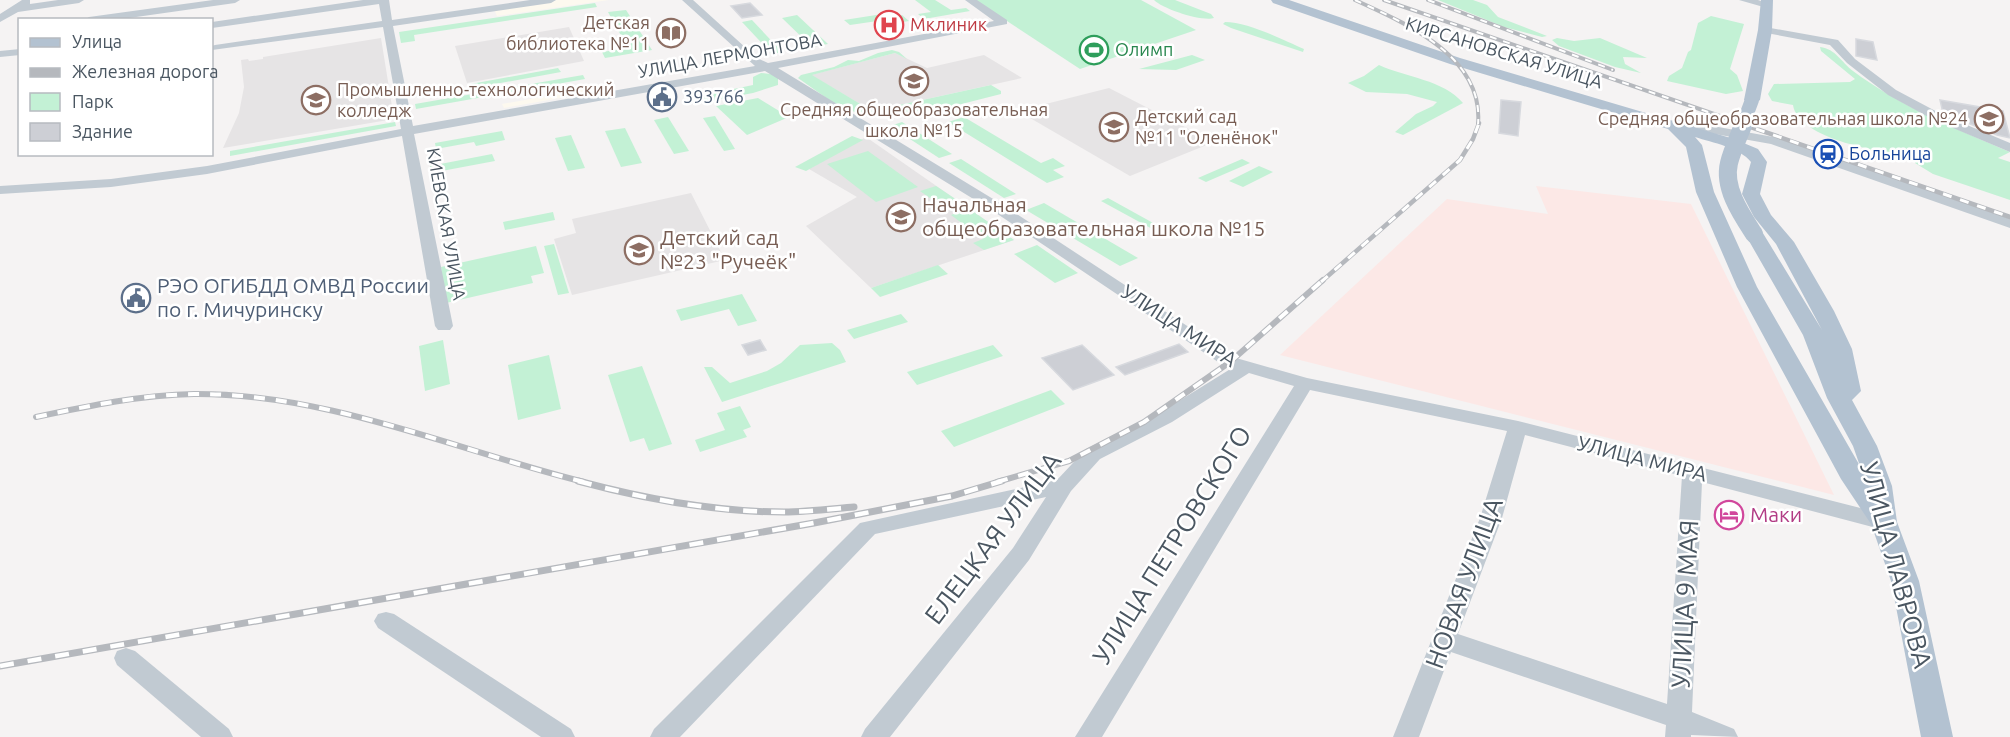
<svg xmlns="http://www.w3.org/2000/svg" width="2010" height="737" viewBox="0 0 2010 737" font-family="Ubuntu,sans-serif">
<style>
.commercial{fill:#fdf9ef}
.education{fill:#e6e4e5}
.medical{fill:#fce8e6}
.green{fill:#c3f1d5}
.building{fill:#cdcfd5;stroke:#d7d9de;stroke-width:1.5}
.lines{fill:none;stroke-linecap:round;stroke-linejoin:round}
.minor{fill:#c1cad2;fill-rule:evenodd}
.major{fill:#b3c2d1;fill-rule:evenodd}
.rail-far3-casing{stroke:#b5b8bd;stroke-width:4}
.rail-far2-casing{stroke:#b5b8bd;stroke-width:4.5}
.rail-far1-casing{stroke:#b5b8bd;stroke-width:6}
.rail-casing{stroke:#b5b8bd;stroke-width:7}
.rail-far3{stroke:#fff;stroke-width:2;stroke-dasharray:7;stroke-linecap:butt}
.rail-far2{stroke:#fff;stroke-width:3;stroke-dasharray:9;stroke-linecap:butt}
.rail-far1{stroke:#fff;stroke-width:4;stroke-dasharray:11;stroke-linecap:butt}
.rail{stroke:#fff;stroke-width:4.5;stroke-dasharray:14;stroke-linecap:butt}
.major-bridge-far1{stroke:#b3c2d1;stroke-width:14}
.major-bridge{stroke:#b3c2d1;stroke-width:18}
.labels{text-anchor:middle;stroke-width:5;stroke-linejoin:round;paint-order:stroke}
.far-education-label{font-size:18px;fill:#785e54;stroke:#fff;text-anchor:end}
.far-health-label{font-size:18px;fill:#be3a42;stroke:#fff;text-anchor:start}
.far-leisure-label{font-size:18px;fill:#27864d;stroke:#fff;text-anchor:start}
.far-street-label{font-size:18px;fill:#4a5661;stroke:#fff}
.far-service-label{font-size:18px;fill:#4e5e75;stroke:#fff;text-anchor:start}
.far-transit-label{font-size:18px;fill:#164399;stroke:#fff;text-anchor:start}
.education-label{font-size:21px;fill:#785e54;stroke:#fff;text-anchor:start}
.service-label{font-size:21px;fill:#4e5e75;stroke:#fff;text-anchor:start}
.street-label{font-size:21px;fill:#4a5661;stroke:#fff}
.hotel-label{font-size:21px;fill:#b23c85;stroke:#fff;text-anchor:start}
.near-street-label{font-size:26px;fill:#4a5661;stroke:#fff}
</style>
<rect width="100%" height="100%" fill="#f5f3f3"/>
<g class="commercial">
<path d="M557 0H609L497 16 494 9Z"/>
<path d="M598 87 600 91 504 108 502 104Z"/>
</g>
<g class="education">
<path d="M569 27 584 61 467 83 455 46Z"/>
<path d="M381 38 394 119 223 148 239 113 244 87 241 60 248 59 249 61 263 59V57Z"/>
<path d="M895 53 927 68 984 55 1022 78 872 111 811 75Z"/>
<path d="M1109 88 1214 142 1130 176 1018 111Z"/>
<path d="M866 137 1014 240 871 288 806 226 857 197 809 169Z"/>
<path d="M691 193 725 260 572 295 554 239 576 233 572 219Z"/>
</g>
<path class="medical" d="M1536 186 1691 204 1834 495 1280 355 1447 199 1548 214Z"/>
<g class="green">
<path d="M915 0H935L951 10 966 8 970 11 924 19 918 14 931 12Z"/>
<path d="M975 0H1141L1196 30 1080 69Z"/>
<path d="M1154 0H1175L1211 14 1214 18C1202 22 1163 9 1154 0Z"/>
<path d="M1438 0H1473L1487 5 1498 17 1547 36 1542 37 1504 27Z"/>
<path d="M595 3 597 7 414 35 415 41 401 43 399 32Z"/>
<path d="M626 10 652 50 605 58 602 52 628 48 608 12Z"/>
<path d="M889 13 894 16 902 15 909 21 897 23 891 19 850 25 844 20Z"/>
<path d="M797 15 828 44 812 47 782 18Z"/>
<path d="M1711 16 1744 24 1730 69 1737 75 1743 91 1726 94 1667 81 1669 76 1682 68 1688 52 1691 50 1698 23Z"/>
<path d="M752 20 782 52 772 54 742 22Z"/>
<path d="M1225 22C1248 22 1283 40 1304 49L1303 52 1231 28 1223 24Z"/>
<path d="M1557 38 1574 41 1600 38 1647 58 1623 57 1625 64 1641 73 1615 67 1559 46 1552 40Z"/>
<path d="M1820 47C1836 49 1841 62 1853 71 1900 106 1956 129 2010 152L1998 158 2010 162V200L1933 174 1915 163V157C1886 153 1798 140 1793 105L1772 101 1768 94 1774 84 1850 82 1855 79 1821 51Z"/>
<path d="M892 50 899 52 907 59 895 53 812 75 872 111 991 85 1001 91V94L938 110 913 111 888 117 873 116 857 113 832 102 798 78 801 75 834 67 848 60 859 61 878 53Z"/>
<path d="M1192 55 1205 60 1176 70 1139 69Z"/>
<path d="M1379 65C1405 77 1444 80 1463 103L1403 135 1395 132 1416 114 1433 106 1437 102 1407 94 1366 92 1348 83 1364 76Z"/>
<path d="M558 68 561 72 473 88 471 84Z"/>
<path d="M761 73 778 75V85L753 93 694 104 690 98 753 85V77Z"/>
<path d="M583 75 585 79 416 109 415 104Z"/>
<path d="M758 98 789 117 747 135 716 106Z"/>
<path d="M715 116 735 149 724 151 703 118Z"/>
<path d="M668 117 689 151 674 154 654 120Z"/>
<path d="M964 117 1041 163 1053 158 1065 166 1053 170 1064 177 1047 183 948 122Z"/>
<path d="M395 122 396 126 230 156V151Z"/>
<path d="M902 122 952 154 939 158 890 126Z"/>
<path d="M625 128 642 163 621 167 605 131Z"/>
<path d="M502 131 505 140 476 146 474 142 436 149 435 143Z"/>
<path d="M571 135 585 168 568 171 555 138Z"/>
<path d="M852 136 863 140 806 171 795 167Z"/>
<path d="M868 151 918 187 876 202 827 164Z"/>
<path d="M492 154 495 161 431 173 430 166Z"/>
<path d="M961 159 1016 194 1004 198 949 163Z"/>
<path d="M1242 159 1250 163 1206 182 1198 178Z"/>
<path d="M1259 166 1273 172 1243 187 1229 181Z"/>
<path d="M936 186 960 202 944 208 920 191Z"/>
<path d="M1108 198 1173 234 1167 237 1101 201Z"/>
<path d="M1044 203 1138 258 1120 266 1026 210Z"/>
<path d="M968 208 1014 240 984 250 973 243 983 239 951 215Z"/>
<path d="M553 212 555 220 505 230 503 222Z"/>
<path d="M554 244 569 293 558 295 544 246Z"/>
<path d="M1037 245 1078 273 1055 283 1014 254Z"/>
<path d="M536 246 544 273 531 276 533 283 446 303 441 267Z"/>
<path d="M938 265 948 274 880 297 871 288Z"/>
<path d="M742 294 757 321 738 326 729 309 681 321 676 310Z"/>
<path d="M901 314 908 322 854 339 847 330Z"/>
<path d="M443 340 450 384 425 391 419 346Z"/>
<path d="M832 343 840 350 846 362 722 402 704 367H712L730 383 767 371 781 363 800 345Z"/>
<path d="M993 345 1003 356 917 385 907 372Z"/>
<path d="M549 355 561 409 518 420 508 365Z"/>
<path d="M642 366 672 444 649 451 644 438 630 442 608 375Z"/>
<path d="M1051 390 1065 404 954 447 941 431Z"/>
<path d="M740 406 751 427 743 430 747 437 700 452 695 440 725 430 717 413Z"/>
</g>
<g class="building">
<path d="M750 3 762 15 742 18 731 6Z"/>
<path d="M1856 39 1873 42 1877 60 1856 56Z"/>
<path d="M1501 100 1521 102 1518 136 1499 133Z"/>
<path d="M1940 100 2003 111 2010 138 1997 135 1970 124 1968 117 1943 113Z"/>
<path d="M760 340 766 350 748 355 742 345Z"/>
<path d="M1179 344 1188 352 1125 375 1116 367Z"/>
<path d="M1082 345 1114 375 1073 390 1042 358Z"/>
</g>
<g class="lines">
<g class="minor">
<path d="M22 0H30V4L58 0H84L79 3 18 12 0 22V14Z"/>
<path d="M213 0H240L235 3 115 20H84L89 17Z"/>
<path d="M363 0H389L392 20 530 0H556L551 3 393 26 413 126 755 66 682 0H693L757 58 768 63 994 21 965 0H977L1007 20V24L778 68 1003 205 1236 358 1307 378 1518 421 1884 514 1892 517 1895 522 1892 527 1884 530 1702 482 1692 712 1734 729 1738 737 1691 735V737H1665L1666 725 1451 652 1419 737H1393L1480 518 1507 431 1310 390 1102 737H1075L1294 386 1249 373 1172 422 1100 459 1071 491 1029 560 890 737H861L865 729 1013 548 1046 497 875 534 680 737H650L654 729 860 523 1057 480 1086 449 1158 414 1232 368 1224 366 993 211 765 71 414 134 453 326 450 330H438L435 326 402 136 207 174 111 187 0 194V186L111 179 207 166 401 129 383 27 212 50V46L215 45 382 21 379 4 212 28V22ZM1525 435 1682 476 1667 704 1458 634 1502 518Z"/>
<path d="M1739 0H1758L1772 5 1767 8Z"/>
<path d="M1765 27 1838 40 1855 59 1896 90 1943 115 2010 143V152L1934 120 1888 95 1847 63 1830 45 1761 32V28Z"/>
<path d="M20 49V55L0 57V51Z"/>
<path d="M1674 119 1779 138 1959 199 2010 219V228L1771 144 1670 126 1668 123Z"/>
<path d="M386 612 394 614 571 729 575 737H541L378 628 374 621 378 614Z"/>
<path d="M126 648 135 651 229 729 233 737H201L117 665 114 658 117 651Z"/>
</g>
<g class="major">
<path d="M1271 0H1289L1460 58 1734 139 1758 149 1767 162 1760 194 1771 215 1794 242 1834 311 1852 349 1861 391 1852 400 1877 446 1892 486 1897 522 1919 581 1953 737H1921L1891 581 1871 524 1841 479 1737 287 1696 192 1686 147 1668 129 1450 64 1273 3ZM1695 137C1713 143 1739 147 1751 162L1742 194 1754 217 1776 244 1822 330 1761 230H1747L1745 234 1803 335 1827 398 1853 446 1860 466 1757 287 1714 192 1702 145Z"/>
<path d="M1761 0H1773L1772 30 1760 100 1752 105 1744 100 1758 30Z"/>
</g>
<g class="rail-far3-casing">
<g id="rail-far3">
<path d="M1355 0C1405 23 1484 56 1478 124"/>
<path d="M1384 0 1743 124"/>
<path d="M1428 0 1613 70"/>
</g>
</g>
<g class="rail-far2-casing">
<g id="rail-far2">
<path d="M1739 123 2010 217"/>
<path d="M1321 282 1460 160 1473 139 1479 123"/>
</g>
</g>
<g class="rail-far1-casing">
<g id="rail-far1">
<path d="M36 417C88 406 140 395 194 394 328 393 455 450 584 482"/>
<path d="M997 482 1069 461 1144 422 1230 362 1323 280"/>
</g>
</g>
<g class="rail-casing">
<g id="rail">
<path d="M578 481C645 499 715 512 784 512 807 512 831 509 854 507"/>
<path d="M0 666 814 523 952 496 1002 481"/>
</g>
</g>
<use href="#rail-far3" class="rail-far3"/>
<use href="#rail-far2" class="rail-far2"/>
<use href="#rail-far1" class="rail-far1"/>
<use href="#rail" class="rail"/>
<path class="major-bridge-far1" d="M1743 124 1752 100"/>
<path class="major-bridge" d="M1744 123C1739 136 1732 150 1729 163 1723 188 1741 214 1754 234"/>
</g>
<defs>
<g id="hospital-ring" transform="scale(1.5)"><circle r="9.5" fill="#fff" stroke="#e0444e" stroke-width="1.5"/><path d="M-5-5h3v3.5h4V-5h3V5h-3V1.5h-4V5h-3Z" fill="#e0444e"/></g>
<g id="library-ring" transform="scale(1.5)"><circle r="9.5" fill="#fff" stroke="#8d6e63" stroke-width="1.5"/><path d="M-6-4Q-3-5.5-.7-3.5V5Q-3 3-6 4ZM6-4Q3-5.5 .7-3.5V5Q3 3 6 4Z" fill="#8d6e63"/></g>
<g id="stadium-ring" transform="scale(1.5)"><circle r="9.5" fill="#fff" stroke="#2e9e5b" stroke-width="1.5"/><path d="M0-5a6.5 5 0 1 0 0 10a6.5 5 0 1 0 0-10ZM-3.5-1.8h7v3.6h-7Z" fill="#2e9e5b"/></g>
<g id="school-ring" transform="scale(1.5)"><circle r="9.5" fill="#fff" stroke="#8d6e63" stroke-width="1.5"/><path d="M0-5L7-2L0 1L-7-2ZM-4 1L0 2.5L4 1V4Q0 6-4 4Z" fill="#8d6e63"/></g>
<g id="civic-ring" transform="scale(1.5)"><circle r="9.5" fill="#fff" stroke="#5c6f8a" stroke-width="1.5"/><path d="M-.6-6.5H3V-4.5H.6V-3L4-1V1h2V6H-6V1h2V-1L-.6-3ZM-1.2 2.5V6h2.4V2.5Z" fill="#5c6f8a"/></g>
<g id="university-ring" transform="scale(1.5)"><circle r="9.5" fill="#fff" stroke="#8d6e63" stroke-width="1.5"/><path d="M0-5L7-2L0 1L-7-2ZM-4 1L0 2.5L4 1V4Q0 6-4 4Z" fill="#8d6e63"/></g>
<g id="station-ring" transform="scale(1.5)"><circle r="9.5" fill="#fff" stroke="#1a4fb4" stroke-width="1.5"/><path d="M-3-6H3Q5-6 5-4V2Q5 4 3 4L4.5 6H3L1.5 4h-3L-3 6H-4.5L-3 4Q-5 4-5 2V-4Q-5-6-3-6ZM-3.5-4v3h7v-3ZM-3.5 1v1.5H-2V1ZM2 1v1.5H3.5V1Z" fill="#1a4fb4"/></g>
<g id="hotel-ring" transform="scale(1.5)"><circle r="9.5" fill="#fff" stroke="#d1479c" stroke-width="1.5"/><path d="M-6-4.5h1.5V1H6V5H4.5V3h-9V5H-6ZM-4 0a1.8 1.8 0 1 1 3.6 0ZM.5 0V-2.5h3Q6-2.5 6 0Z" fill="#d1479c"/></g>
</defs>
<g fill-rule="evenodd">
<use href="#hospital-ring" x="889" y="25"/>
<use href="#library-ring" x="671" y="33"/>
<use href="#stadium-ring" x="1094" y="50"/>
<use href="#school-ring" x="914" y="81"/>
<use href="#civic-ring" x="662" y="97"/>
<use href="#university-ring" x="316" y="100"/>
<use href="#school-ring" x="1989" y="119"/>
<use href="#school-ring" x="1114" y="127"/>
<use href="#station-ring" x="1828" y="154"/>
<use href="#school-ring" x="901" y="217"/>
<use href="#school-ring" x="639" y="250"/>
<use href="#civic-ring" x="136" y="298"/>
<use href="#hotel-ring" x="1729" y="515"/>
</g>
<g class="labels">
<g class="far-education-label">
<text x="650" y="29">Детская<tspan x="650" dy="21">библиотека №11</tspan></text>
<text x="337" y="96" text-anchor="start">Промышленно-технологический<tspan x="337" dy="21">колледж</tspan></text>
<text x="914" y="116" text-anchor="middle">Средняя общеобразовательная<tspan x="914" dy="21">школа №15</tspan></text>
<text x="1135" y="123" text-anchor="start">Детский сад<tspan x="1135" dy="21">№11 "Оленёнок"</tspan></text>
<text x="1968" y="125">Средняя общеобразовательная школа №24</text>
</g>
<g class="far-health-label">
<text x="910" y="31">Мклиник</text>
</g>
<g class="far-leisure-label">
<text x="1115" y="56">Олимп</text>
</g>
<g class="far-street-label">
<text transform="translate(1504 53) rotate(17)" y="6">КИРСАНОВСКАЯ УЛИЦА</text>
<text transform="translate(730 56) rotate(-10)" y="6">УЛИЦА ЛЕРМОНТОВА</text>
<text transform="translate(446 224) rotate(80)" y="6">КИЕВСКАЯ УЛИЦА</text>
</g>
<g class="far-service-label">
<text x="683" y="103">393766</text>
</g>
<g class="far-transit-label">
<text x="1849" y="160">Больница</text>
</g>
<g class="education-label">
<text x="922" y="212">Начальная<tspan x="922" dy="24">общеобразовательная школа №15</tspan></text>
<text x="660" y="245">Детский сад<tspan x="660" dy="24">№23 "Ручеёк"</tspan></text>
</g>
<g class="service-label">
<text x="157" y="293">РЭО ОГИБДД ОМВД России<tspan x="157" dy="24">по г. Мичуринску</tspan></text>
</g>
<g class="street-label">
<text transform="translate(1179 326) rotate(33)" y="7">УЛИЦА МИРА</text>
<text transform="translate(1642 459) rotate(14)" y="7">УЛИЦА МИРА</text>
</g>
<g class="hotel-label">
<text x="1750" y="522">Маки</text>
</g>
<g class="near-street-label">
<text transform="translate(993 538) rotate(-53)" y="9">ЕЛЕЦКАЯ УЛИЦА</text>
<text transform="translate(1172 545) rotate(-58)" y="9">УЛИЦА ПЕТРОВСКОГО</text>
<text transform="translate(1896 565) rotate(75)" y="9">УЛИЦА ЛАВРОВА</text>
<text transform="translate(1464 583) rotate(-70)" y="9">НОВАЯ УЛИЦА</text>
<text transform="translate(1685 604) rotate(-87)" y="9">УЛИЦА 9 МАЯ</text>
</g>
</g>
<rect x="18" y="18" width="195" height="138" fill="#ffffff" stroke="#b7bbc0" stroke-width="1.5"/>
<rect x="30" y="38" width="30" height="9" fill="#b3c2d1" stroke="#b7bbc0" stroke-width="1.5"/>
<text x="72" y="48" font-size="18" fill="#4a5661">Улица</text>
<rect x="30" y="68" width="30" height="9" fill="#b5b8bd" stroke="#b7bbc0" stroke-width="1.5"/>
<text x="72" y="78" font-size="18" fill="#4a5661">Железная дорога</text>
<rect x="30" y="93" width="30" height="18" fill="#c3f1d5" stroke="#b7bbc0" stroke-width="1.5"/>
<text x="72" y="108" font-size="18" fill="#4a5661">Парк</text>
<rect x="30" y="123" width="30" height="18" fill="#cdcfd5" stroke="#b7bbc0" stroke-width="1.5"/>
<text x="72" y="138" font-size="18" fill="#4a5661">Здание</text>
</svg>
